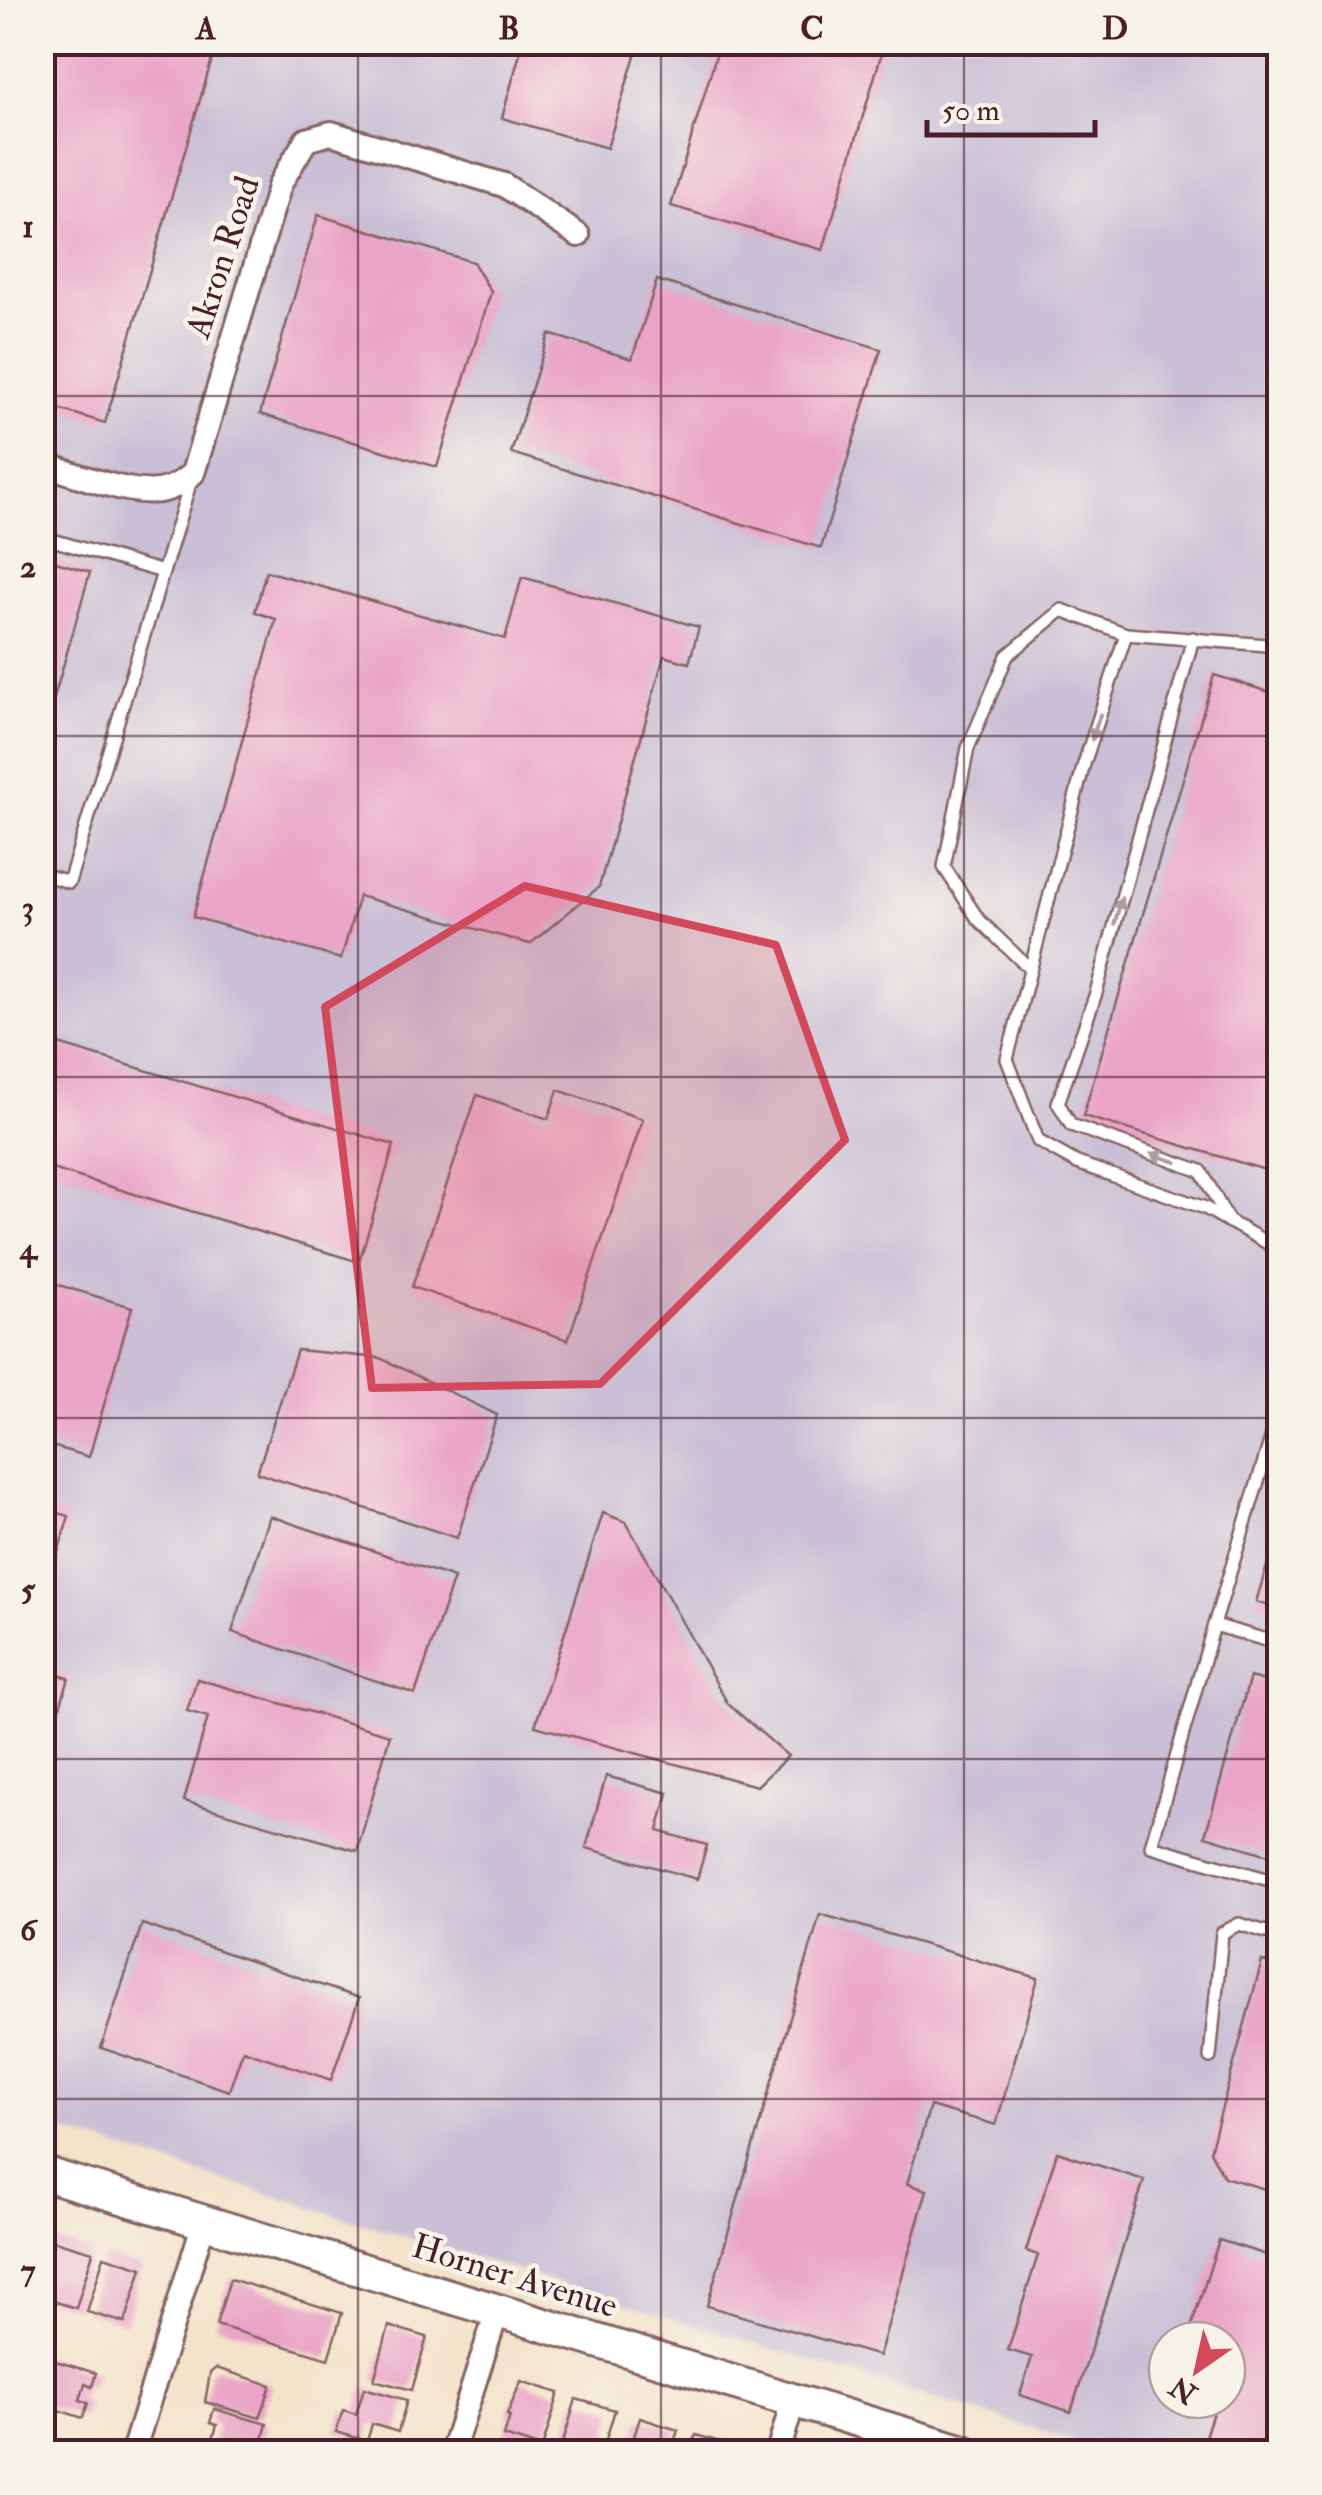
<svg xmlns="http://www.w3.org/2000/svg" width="1322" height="2495" viewBox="0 0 1322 2495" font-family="'IM FELL Double Pica',serif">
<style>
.industrial{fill:#cabfd6;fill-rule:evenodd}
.building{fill:#eaa4c7}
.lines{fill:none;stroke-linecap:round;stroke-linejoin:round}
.lane-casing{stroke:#866463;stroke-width:16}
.street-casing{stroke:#866463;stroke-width:28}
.secondary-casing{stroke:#866463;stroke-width:38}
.lane{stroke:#fff;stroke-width:11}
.street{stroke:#fff;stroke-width:22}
.secondary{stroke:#fff;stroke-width:32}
.oneway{fill:#ae9aa0}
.marked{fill:#d1495b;fill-opacity:0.2;stroke:#d1495b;stroke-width:8;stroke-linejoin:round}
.grid{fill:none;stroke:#4a1f2b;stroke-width:2.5;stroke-opacity:0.55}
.labels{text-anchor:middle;stroke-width:9;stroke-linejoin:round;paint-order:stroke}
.street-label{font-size:35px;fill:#4a1f2b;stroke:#f7f3e8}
.neatline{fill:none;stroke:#4a1f2b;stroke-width:4}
.grid-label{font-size:32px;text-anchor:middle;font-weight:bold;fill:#4a1f2b}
</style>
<rect width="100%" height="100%" fill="#f7f3e8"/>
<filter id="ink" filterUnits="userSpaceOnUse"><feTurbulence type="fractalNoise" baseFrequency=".01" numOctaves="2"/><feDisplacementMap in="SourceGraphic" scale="20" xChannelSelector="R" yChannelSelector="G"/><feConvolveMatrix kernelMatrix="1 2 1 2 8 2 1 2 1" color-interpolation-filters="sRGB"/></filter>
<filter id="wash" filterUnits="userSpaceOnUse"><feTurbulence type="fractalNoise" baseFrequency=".0048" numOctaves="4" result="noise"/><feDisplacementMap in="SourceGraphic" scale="40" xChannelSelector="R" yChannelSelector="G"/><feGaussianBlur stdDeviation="2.25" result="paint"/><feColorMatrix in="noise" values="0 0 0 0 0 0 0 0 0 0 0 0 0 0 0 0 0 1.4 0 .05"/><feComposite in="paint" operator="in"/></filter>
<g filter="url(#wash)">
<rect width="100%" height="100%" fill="#f4e3cb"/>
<path class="industrial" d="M42 43H1279V2452H1108L43 2125ZM1167 2340H1227V2400H1167Z"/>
<g id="blocks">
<g class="building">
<path d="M42 42H217L105 423 42 404Z"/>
<path d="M523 42H639L607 148 502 118Z"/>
<path d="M720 42H885L823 250 671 206Z"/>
<path d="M318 215 473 262 491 292 437 467 260 414Z"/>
<path d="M657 280 881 349 821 548 511 453 549 334 632 359Z"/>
<path d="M42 558 90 572 44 733H42Z"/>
<path d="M266 571 505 639 522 577 699 627 689 663 664 656 599 887 530 944 359 896 341 959 193 917 276 619 255 612Z"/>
<path d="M1214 675 1279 695V1174L1083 1116Z"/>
<path d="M42 1039 394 1145 359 1262 42 1166Z"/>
<path d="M558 1090 643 1119 568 1340 412 1287 477 1095 548 1119Z"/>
<path d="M42 1280 132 1307 89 1457 42 1443Z"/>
<path d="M297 1350 380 1358 497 1415 457 1538 257 1473Z"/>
<path d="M42 1508 69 1516 43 1602H42Z"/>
<path d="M603 1513 626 1522 728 1704 788 1756 757 1786 535 1726Z"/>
<path d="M270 1516 454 1578 415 1694 232 1632Z"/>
<path d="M1279 1526V1609L1256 1602Z"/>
<path d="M42 1670 69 1678 43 1761H42Z"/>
<path d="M1250 1677 1279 1685V1858L1205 1836Z"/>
<path d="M197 1679 390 1735 357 1851 184 1801 208 1717 187 1711Z"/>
<path d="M606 1776 668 1793 658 1831 707 1845 697 1879 586 1848Z"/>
<path d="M820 1914 1038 1978 996 2125 930 2106 907 2184 927 2190 879 2356 707 2306Z"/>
<path d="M142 1924 359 1998 331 2080 243 2050 229 2091 101 2048Z"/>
<path d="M1262 1961 1279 1966V2193L1224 2177 1210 2151Z"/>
<path d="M1057 2152 1144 2180 1071 2412 1020 2395 1032 2357 1008 2350 1038 2255 1026 2251Z"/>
<path d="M1219 2240 1279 2259V2424L1277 2423 1267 2452H1200L1217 2400H1227V2340H1187Z"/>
<path d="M54 2241 93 2252 76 2308 42 2298V2281Z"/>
<path d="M104 2256 142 2268 125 2323 87 2312Z"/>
<path d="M230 2279 342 2313 328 2359 216 2325Z"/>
<path d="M389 2326 427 2337 412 2390 374 2380Z"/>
<path d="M42 2357 96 2373 92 2387 85 2384 80 2400 88 2403 83 2418 42 2405Z"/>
<path d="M216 2368 271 2385 260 2418 205 2402 210 2373Z"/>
<path d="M521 2381 559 2393 542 2448 504 2436 510 2416 507 2415Z"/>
<path d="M364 2388 407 2400 398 2432 372 2424 367 2441 336 2432 343 2410 356 2414Z"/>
<path d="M576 2399 615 2410 602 2452H560Z"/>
<path d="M214 2409 267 2424 259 2452H201L204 2444 211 2446 217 2425 210 2423Z"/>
<path d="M640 2418 678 2430 671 2452H629Z"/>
<path d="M696 2435 734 2446 732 2452H688Z"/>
<path d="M345 2440 384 2452H341Z"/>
</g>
</g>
</g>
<g filter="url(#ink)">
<use href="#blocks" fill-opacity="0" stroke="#866463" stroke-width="2.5"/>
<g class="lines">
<g class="lane-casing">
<g id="lane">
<path d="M42 537 163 572"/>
<path d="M1126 634 1084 764 1007 1059 1038 1141 1077 1163 1205 1208 1280 1250"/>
<path d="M1193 638 1096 993 1058 1103 1071 1125 1201 1171 1229 1222"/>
<path d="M42 874 69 882 192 477"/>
<path d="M1029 968 978 919 944 867 968 748 1007 656 1062 610 1126 634 1280 646"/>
<path d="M1214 1625 1280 1409"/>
<path d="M1280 1644 1214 1625 1151 1846 1280 1883"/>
<path d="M1210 2057 1222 1933 1239 1924 1280 1936"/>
</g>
</g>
<g class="street-casing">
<g id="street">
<path d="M42 464C74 473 126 495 159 491 173 489 182 482 193 473L280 184 306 140 331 133 504 185 578 235"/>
<path d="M133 2452 204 2222"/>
<path d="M452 2452 497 2312"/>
<path d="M778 2452 793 2402"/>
</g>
</g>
<g class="secondary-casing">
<path id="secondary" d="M42 2173 964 2452"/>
</g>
<use href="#lane" class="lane"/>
<use href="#street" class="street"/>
<use href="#secondary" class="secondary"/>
</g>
<defs><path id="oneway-solid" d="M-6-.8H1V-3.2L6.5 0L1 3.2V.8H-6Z" transform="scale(2.5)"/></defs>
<g class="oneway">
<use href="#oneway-solid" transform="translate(1096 727) rotate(108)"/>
<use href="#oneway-solid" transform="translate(1118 911) rotate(-75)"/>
<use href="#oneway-solid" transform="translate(1164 1158) rotate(-161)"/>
</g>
</g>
<path class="marked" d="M525 886 776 945 845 1140 600 1384 372 1388 325 1007Z"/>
<path class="grid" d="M358 42V2452M661 42V2452M964 42V2452M42 396H1280M42 736H1280M42 1077H1280M42 1418H1280M42 1759H1280M42 2099H1280"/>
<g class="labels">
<g class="street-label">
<text transform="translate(222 257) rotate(-72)" y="12">Akron Road</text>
<text transform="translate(515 2275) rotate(17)" y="12">Horner Avenue</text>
</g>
</g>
<rect width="1322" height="2495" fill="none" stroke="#f7f3e8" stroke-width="110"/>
<g transform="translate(1197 2370) rotate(214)"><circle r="48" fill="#f7f3e8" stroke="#b29e9c" stroke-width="2.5"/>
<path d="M0-8L18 38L0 25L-18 38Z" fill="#d1495b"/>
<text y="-15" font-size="28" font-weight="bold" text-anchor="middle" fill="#4a1f2b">N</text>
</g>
<path d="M927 120v15h168v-15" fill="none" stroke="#4a1f2b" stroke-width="5"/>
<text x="942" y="120" font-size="30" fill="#4a1f2b" stroke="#f7f3e8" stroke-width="8" paint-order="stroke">50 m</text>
<rect x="55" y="55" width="1212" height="2385" class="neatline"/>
<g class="grid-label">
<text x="206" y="39">A</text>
<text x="509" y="39">B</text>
<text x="812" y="39">C</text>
<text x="1115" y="39">D</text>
<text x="28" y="237">1</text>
<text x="28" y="577">2</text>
<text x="28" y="918">3</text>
<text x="28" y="1259">4</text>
<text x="28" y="1600">5</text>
<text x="28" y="1940">6</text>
<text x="28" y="2281">7</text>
</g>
</svg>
